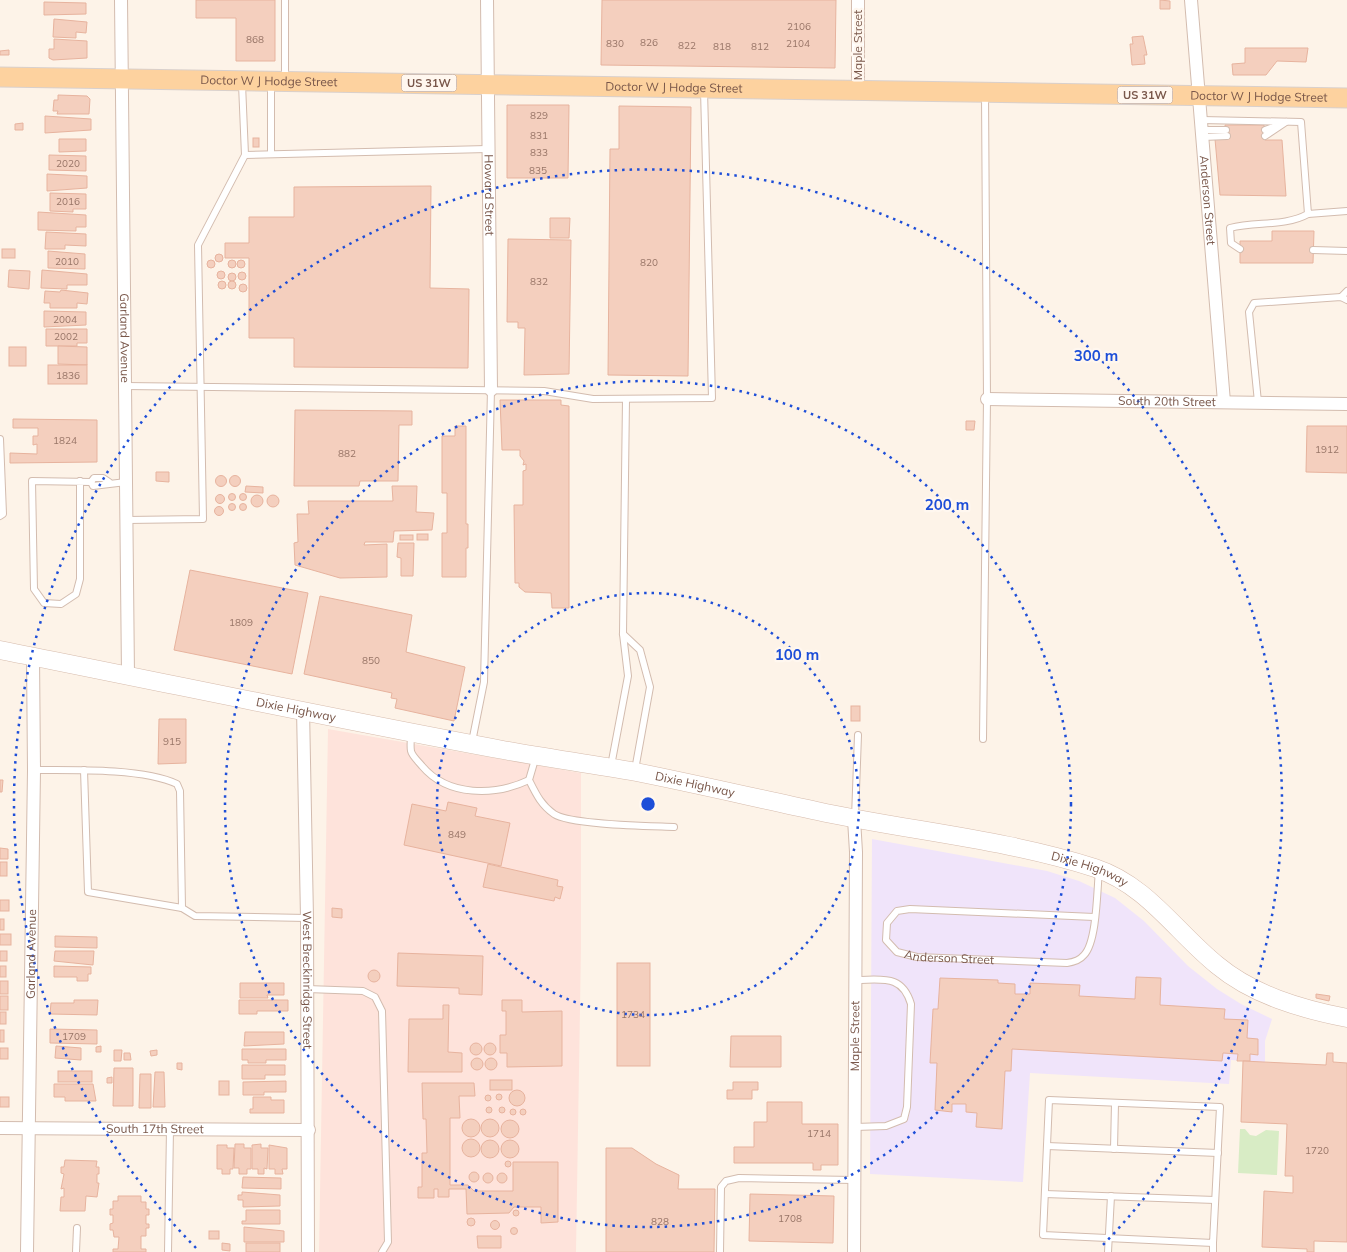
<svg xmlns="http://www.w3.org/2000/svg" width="1347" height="1252" viewBox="0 0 1347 1252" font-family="Mulish,sans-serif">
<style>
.commercial{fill:#fee3db}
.education{fill:#f0e4fa}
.green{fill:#d8ecc5}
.building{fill:#f4cfbe;stroke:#e7b39e}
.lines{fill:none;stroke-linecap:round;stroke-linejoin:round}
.lane-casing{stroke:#d3bcaf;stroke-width:8}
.street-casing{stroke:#d3bcaf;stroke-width:14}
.secondary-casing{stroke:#d6bbac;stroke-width:19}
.primary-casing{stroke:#d9d0cc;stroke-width:21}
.lane{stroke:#fff;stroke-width:6}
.street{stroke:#fff;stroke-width:12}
.secondary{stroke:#fff;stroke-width:18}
.primary{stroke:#fdd29f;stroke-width:19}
.ring{fill:none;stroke:#1d4ed8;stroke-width:2.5;stroke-dasharray:2.5 5}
.labels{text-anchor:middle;stroke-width:4.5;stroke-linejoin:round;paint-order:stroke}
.number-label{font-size:10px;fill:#987567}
.shield{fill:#fff7ef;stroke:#a1877c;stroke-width:1}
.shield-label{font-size:11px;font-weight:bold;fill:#79574a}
.street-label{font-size:12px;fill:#79574a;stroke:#fff7ef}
.centre{fill:#1d4ed8;stroke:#fff7ef;stroke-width:2.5}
.ring-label{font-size:15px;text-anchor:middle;font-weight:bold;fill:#1d4ed8;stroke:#fff7ef;stroke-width:4.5;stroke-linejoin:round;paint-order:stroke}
</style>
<rect width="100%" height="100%" fill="#fdf3e8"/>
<path class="commercial" d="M328 729 581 773V948L576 1252H319Z"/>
<path class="education" d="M872 839 1047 871 1079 881 1115 898 1144 921 1188 966 1217 989 1241 1004 1272 1019 1265 1041V1062L1231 1060 1229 1084 1030 1073 1023 1182 870 1174Z"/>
<path class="green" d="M1240 1129H1245L1250 1135 1256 1136 1266 1130 1279 1131 1277 1175 1238 1173Z"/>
<g class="building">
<path d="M196 0H275V61H236V18H196Z"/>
<path d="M602 0H836L835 68 601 65Z"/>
<path d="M1160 0 1170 1V9H1160Z"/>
<path d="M44 2 86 3V14L44 15Z"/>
<path d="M54 19 87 22 86 33 76 32V38L53 37Z"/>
<path d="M1143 36 1147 55H1144L1145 64 1132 65 1130 44H1133L1132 37Z"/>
<path d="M54 39 87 41V58L53 60 49 58V49H54Z"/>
<path d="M1245 48H1308L1306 62 1277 61 1266 75H1233L1232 64 1245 63Z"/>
<path d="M9 50V55H0V51Z"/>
<path d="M58 95 87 96 90 99 89 114H57L58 111H53L54 100H58Z"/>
<path d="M507 105H569L568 178H507Z"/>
<path d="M619 106 691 107 688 376 608 375 610 149H619Z"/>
<path d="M45 116 91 119V130L45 133Z"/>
<path d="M23 123V130H15V124Z"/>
<path d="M1225 125H1264L1265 140H1282L1286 196 1220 195 1215 139H1227Z"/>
<rect x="253" y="138" width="6" height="9"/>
<path d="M59 139H86V151L59 152Z"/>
<path d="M49 155 86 156V171L49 170Z"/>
<path d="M47 174 87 176V188L47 191Z"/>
<path d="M431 186 430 288 469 289 468 368 294 367V338H249V258H225V243H249V217H294V187Z"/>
<path d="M50 193 86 194V209H73V212L50 211Z"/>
<path d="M38 212 86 215V227H76V231L38 230Z"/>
<path d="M550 218H570L569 238H550Z"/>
<path d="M1272 231H1314L1313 263H1240V241H1272Z"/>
<path d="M46 232 86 234V246L65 245V249H45Z"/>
<path d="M508 239 571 240 569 374 524 375 525 328H518V322H507Z"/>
<rect x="2" y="249" width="13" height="9"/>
<path d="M48 251 85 254V269L48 268Z"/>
<circle cx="219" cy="258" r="4"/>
<circle cx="211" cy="264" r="4"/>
<circle cx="241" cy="264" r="4"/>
<circle cx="232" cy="264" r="4"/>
<path d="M9 270 30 271 29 289 8 287Z"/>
<path d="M42 270 87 274V285H67V289L41 288Z"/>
<circle cx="221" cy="275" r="4"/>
<circle cx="242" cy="276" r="4"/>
<circle cx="232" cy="277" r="4"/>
<circle cx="222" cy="285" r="4"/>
<circle cx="232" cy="285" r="4"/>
<circle cx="243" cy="288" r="4"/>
<path d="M61 290 88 293 87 304 77 303V308H50V303H44L45 291 60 292Z"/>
<path d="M44 311 86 312V325L44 327Z"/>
<path d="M46 329H87V343H77V346H46Z"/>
<path d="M58 346 87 347V365L58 364Z"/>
<rect x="9" y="347" width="17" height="19"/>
<rect x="48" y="365" width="39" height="19"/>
<path d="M500 400H561V405L569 406V608H552L551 593 525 592 519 587V583H515L514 505H523V471L526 470V464L523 465 524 461 520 456V450H502Z"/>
<path d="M295 410 412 411V425H399L398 481H360L359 486H294Z"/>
<path d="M13 419 97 420V462L10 463V453L37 454V444L33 445V436H38V428H13Z"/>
<path d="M966 421H975L974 430H966Z"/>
<path d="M455 426H466V524H468V548H466V577H442V533H447V493H442V436H455Z"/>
<path d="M1307 426H1347V473L1306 472Z"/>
<path d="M156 472H169V482L156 481Z"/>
<circle cx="221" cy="481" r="5.5"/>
<circle cx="235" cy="481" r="5.5"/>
<path d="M246 486 263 487V493L245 492Z"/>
<path d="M392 486H417L416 512 434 513 432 530 394 531 393 542H365L364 545 387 544V577L340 578 295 565 294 543 298 542 297 514H309L308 501H393Z"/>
<circle cx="232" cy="497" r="3.5"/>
<circle cx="243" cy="497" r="3.5"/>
<circle cx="220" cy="499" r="4.5"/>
<circle cx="257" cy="501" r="6"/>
<circle cx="273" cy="501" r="6"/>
<circle cx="243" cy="507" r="3.5"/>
<circle cx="232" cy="507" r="3.5"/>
<circle cx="219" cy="511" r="4.5"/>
<rect x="417" y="534" width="11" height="6"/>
<rect x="400" y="535" width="13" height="5"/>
<path d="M398 543H414L413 576H401V558L397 557Z"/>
<path d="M190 570 308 593 292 674 174 650Z"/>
<path d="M320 596 412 615 406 652 465 667 454 721 395 708 397 699 391 698 392 693 304 674Z"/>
<rect x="851" y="706" width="9" height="15"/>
<path d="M159 719H186V763L158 764Z"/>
<path d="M0 780H3L2 792H0Z"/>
<path d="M448 802 477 808 475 816 510 823 501 866 404 845 412 804 446 811Z"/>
<path d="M0 848 8 849V859H0Z"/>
<rect x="0" y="862" width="7" height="14"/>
<path d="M488 864 558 880 557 886 563 887 560 899 555 897 554 901 483 887Z"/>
<rect x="0" y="900" width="9" height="11"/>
<path d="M332 908 342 909V918L332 917Z"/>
<rect x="0" y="919" width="4" height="11"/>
<rect x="0" y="934" width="11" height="11"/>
<path d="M55 936 97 937V948L55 947Z"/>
<rect x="0" y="951" width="7" height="10"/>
<path d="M55 951H94L93 965 54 961Z"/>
<path d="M398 953 483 956 482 995 459 994V988L397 986Z"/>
<rect x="617" y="963" width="33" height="103"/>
<rect x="0" y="966" width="6" height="11"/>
<path d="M54 966 91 967V974H88V981H77V977H54Z"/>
<circle cx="374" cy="976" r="6"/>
<path d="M1136 977 1161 978 1160 1005 1225 1009 1224 1019 1248 1020 1247 1038 1258 1039V1055L1250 1054V1061H1237L1238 1054 1223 1053 1222 1061 1012 1049 1011 1071H1005L1002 1129 976 1127 977 1113 966 1112V1104H952V1112L935 1110 937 1063H930L933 1009H938L940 978 998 980V983L1015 984V994H1030V983L1080 985 1079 996 1135 999Z"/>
<rect x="0" y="981" width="8" height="13"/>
<path d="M240 983H284V995H267L268 998H240Z"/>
<path d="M1316 994 1330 996 1329 1001 1316 998Z"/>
<rect x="0" y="996" width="8" height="14"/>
<path d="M74 1000H98L97 1015 50 1014 51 1003H74Z"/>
<path d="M239 1000H288V1011H257V1014H239Z"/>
<path d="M502 1000H522V1012L562 1011V1066L507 1067V1053H500V1035H506V1011H502Z"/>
<path d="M443 1005H449L448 1052 462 1053V1072H408L409 1019H443Z"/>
<rect x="0" y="1012" width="6" height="12"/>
<path d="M50 1029 97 1030V1044L50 1043Z"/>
<rect x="0" y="1030" width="4" height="12"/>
<path d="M245 1032H284V1044L244 1046Z"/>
<path d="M731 1036H781V1067H730Z"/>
<circle cx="476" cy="1049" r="6"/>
<circle cx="490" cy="1049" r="6"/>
<path d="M56 1046 81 1048V1060L55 1058Z"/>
<path d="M101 1046V1052H96V1047Z"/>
<rect x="0" y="1048" width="8" height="11"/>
<path d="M242 1049H286V1060H266V1063H248V1060H242Z"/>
<path d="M114 1050H122L121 1061H114Z"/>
<path d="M157 1050V1055L151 1056 150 1051Z"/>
<path d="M124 1053H130L131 1060H124Z"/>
<path d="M1327 1053H1333V1062L1347 1063V1242L1314 1241V1252H1307V1249L1262 1247 1264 1191 1293 1193V1176H1285L1287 1124 1241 1122 1243 1061 1326 1065Z"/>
<circle cx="491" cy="1064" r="6"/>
<circle cx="477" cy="1064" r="6"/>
<path d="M177 1063H182V1070L177 1069Z"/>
<path d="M242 1065H285V1075H265V1079H242Z"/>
<path d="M114 1068H133V1106H113Z"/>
<rect x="58" y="1071" width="34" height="11"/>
<path d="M155 1072H164L165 1107H153Z"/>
<path d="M140 1074H151V1108H139Z"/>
<path d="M112 1077V1083H107V1078Z"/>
<rect x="490" y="1080" width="22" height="10"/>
<rect x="219" y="1081" width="10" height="14"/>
<path d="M286 1081V1092H264V1095H243V1082Z"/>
<path d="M733 1082H758V1090H752V1099H727V1090H733Z"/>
<path d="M422 1083H474L475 1096H459L460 1118H450V1185H468L474 1191H513V1162H558V1222L541 1223V1207H514L509 1213 467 1214 466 1189H449V1197H438V1189H434V1198H418V1187H422V1153H427L426 1119H423Z"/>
<path d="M54 1084H93L96 1101H65V1097H54Z"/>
<circle cx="517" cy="1098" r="8"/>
<circle cx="499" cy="1097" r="3"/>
<circle cx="488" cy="1098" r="3"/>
<rect x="0" y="1097" width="9" height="10"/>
<path d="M253 1097H271V1100H284V1113H250V1109H253Z"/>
<path d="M767 1102H802V1124H838V1165H821V1170H813V1163H734V1147H754V1122H767Z"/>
<circle cx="489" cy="1110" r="3"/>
<circle cx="502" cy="1110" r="3"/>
<circle cx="523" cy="1112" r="3"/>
<circle cx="513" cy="1112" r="3"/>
<circle cx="490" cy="1128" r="9"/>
<circle cx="471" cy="1128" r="9"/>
<circle cx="510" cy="1129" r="9"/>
<circle cx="471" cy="1148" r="9"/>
<circle cx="490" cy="1149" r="9"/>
<circle cx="510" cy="1149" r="9"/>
<path d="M235 1144H244V1148H251V1169H247V1174H239V1168H234Z"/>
<path d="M261 1144V1148H268L267 1169 264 1168V1174H258V1169H252V1145Z"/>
<path d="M217 1145H227V1148H234L233 1169H230V1174H222V1169H217Z"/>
<path d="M269 1145 287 1148V1169H282L283 1174H275V1169H269Z"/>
<path d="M606 1148H632L656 1164 679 1175 678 1189H715L714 1252H606Z"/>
<path d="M65 1160 97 1161 96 1167H99V1174H97V1183H99L97 1197 86 1196 85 1211H60L61 1197H64V1188L61 1189 64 1174 61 1173V1167H64Z"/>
<circle cx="508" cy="1164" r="3"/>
<circle cx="474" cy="1177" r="5"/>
<circle cx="488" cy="1178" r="5"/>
<circle cx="502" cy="1178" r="5"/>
<path d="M243 1177 281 1178V1189L242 1188Z"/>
<path d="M242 1192 280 1195V1206L243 1207V1200H238V1195H242Z"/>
<path d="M750 1194 834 1196 833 1243 749 1241Z"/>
<path d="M118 1196H141V1202H146V1209H149V1215H146V1224H149V1228H146V1236H141V1249H146V1252H113V1249H118L119 1237H114L113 1230H110V1224L113 1223V1215H110V1209H113V1201H118Z"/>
<circle cx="516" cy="1213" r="3"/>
<path d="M246 1210H280V1224H242V1221H246Z"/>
<circle cx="471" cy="1222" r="4"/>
<circle cx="495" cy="1225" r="4.5"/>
<path d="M244 1227 284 1231V1242H244Z"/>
<circle cx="514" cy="1231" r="3.5"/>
<rect x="209" y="1231" width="10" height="8"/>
<path d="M477 1236H501V1248H478Z"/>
<path d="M222 1243 230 1244V1251L222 1250Z"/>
<rect x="246" y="1243" width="34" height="9"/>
</g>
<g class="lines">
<g class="lane-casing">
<g id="lane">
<path d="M285 0V79"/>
<path d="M271 84V153"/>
<path d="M1202 120 1301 122 1308 214 1347 211"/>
<path d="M1203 130H1226"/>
<path d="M1265 130 1276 126"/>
<path d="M1265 136 1286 122"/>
<path d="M1203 137 1227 136"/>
<path d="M245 155 487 149"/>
<path d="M1240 249 1231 243 1230 228C1256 221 1284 227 1308 214"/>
<path d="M1313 250 1347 251"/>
<path d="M1341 297 1347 291"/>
<path d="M125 386 544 391 593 399 712 398 704 90"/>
<path d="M1258 402 1249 312 1254 303 1341 297 1347 300"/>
<path d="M0 439 3 514 0 516"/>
<path d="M80 481V579L76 594 61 604 44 603 34 589 32 481 91 482 94 478H103L109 482"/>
<path d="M91 482 93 486 126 482"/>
<path d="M127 520 203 519 198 245 245 155 242 84"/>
<path d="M623 634 640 650 650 687 635 770"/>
<path d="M411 735C411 740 410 746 411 751 412 756 419 762 422 766 448 797 495 796 529 780"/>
<path d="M983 739 987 399 985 94"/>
<path d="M472 742 484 682 491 390"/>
<path d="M536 756 529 780C536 794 541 805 554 814 570 825 651 826 674 827"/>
<path d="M611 766 628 676 623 634 626 399"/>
<path d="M34 770C71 770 144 768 177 784L180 791 182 908"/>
<path d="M84 770 88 892 182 908 195 916 307 918"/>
<path d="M855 818 858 735"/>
<path id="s1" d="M1094 917 910 909 897 911 887 923 886 940 897 952 917 957 1067 963C1074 962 1080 960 1084 955 1097 942 1097 890 1099 870"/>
<path d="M307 989 363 991 375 997 382 1011 388 1242 382 1252"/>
<path d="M1049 1100 1220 1107 1213 1243 1043 1235Z"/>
<path d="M855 1127 886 1126 904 1119 907 1107 911 1004C902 974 882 980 856 980"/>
<path d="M1047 1146 1218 1153"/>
<path d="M1114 1149 1115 1103"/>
<path d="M1045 1194 1215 1200"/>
<path d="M76 1252 77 1228"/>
<path d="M168 1252 170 1129"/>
<path d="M720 1252 721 1187 726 1181 739 1178 854 1180"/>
<path d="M1108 1252 1111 1196"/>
<path d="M1213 1252V1243"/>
</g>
</g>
<g class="street-casing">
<g id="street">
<path id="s2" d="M121 0 128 675"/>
<path id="s3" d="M487 0 491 390"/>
<path id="s4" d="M1191 0 1224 402"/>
<path d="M858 90V0"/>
<path id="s5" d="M987 399 1347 404"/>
<path id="s6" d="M303 709 307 918 308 1252"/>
<path id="s7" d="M0 1128 309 1130"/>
<path id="s8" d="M27 1252 34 770 33 656"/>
<path id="s9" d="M854 1252 856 852 854 819"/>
</g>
</g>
<g class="secondary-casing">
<g id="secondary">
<path id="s10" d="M0 650C167 683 335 719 503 750 547 758 591 764 636 772 696 784 756 798 817 811 909 831 1005 839 1095 868 1147 885 1176 932 1217 965 1253 995 1301 1009 1347 1018"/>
</g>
</g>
<g class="primary-casing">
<g id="primary">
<path id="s11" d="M0 77 1347 98"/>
</g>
</g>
<use href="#lane" class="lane"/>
<use href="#street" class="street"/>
<use href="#secondary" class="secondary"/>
<use href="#primary" class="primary"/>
</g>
<g class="ring">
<circle cx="648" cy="804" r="211"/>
<circle cx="648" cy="804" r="423"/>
<path d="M196 1248A634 634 0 1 1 1100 1248"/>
</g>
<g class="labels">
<g class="number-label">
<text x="799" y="30">2106</text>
<text x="255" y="43">868</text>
<text x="649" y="46">826</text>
<text x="615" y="47">830</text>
<text x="798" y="47">2104</text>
<text x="687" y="49">822</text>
<text x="722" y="50">818</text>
<text x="760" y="50">812</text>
<text x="539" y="119">829</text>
<text x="539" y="139">831</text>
<text x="539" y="156">833</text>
<text x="68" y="167">2020</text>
<text x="538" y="174">835</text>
<text x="68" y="205">2016</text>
<text x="67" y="265">2010</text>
<text x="649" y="266">820</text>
<text x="539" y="285">832</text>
<text x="65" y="323">2004</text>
<text x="66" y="340">2002</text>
<text x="68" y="379">1836</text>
<text x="65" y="444">1824</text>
<text x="1327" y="453">1912</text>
<text x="347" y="457">882</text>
<text x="241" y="626">1809</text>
<text x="371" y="664">850</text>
<text x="172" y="745">915</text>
<text x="457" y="838">849</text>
<text x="633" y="1018">1734</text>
<text x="74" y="1040">1709</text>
<text x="819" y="1137">1714</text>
<text x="1317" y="1154">1720</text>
<text x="790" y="1222">1708</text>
<text x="660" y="1225">828</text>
</g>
<g class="shield">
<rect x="401.5" y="74.5" width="55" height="17" rx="4"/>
<rect x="1117.5" y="86.5" width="55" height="17" rx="4"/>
</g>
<g class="shield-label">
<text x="429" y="87">US 31W</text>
<text x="1145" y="99">US 31W</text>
</g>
<g class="street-label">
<text transform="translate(858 45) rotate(-90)" y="4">Maple Street</text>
<text dy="4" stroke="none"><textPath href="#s11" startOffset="269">Doctor W J Hodge Street</textPath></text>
<text dy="4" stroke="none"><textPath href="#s11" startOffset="674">Doctor W J Hodge Street</textPath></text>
<text dy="4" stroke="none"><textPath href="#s11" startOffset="1259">Doctor W J Hodge Street</textPath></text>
<text dy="4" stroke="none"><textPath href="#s3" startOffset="195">Howard Street</textPath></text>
<text dy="4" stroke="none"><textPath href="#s4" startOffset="201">Anderson Street</textPath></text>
<text dy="4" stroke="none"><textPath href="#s2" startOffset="338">Garland Avenue</textPath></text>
<text dy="4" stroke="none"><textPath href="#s5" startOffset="180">South 20th Street</textPath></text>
<text dy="4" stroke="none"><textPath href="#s10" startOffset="302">Dixie Highway</textPath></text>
<text dy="4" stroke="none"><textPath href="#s10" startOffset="708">Dixie Highway</textPath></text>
<text dy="4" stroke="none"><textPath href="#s10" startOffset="1112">Dixie Highway</textPath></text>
<text dy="4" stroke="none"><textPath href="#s8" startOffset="298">Garland Avenue</textPath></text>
<text dy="4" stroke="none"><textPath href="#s1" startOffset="299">Anderson Street</textPath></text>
<text dy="4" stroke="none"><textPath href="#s6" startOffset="271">West Breckinridge Street</textPath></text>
<text dy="4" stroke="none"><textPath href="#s9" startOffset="216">Maple Street</textPath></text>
<text dy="4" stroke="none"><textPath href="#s7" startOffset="155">South 17th Street</textPath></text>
</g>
</g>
<circle cx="648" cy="804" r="8" class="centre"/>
<g class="ring-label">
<text x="1096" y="361">300 m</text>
<text x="947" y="510">200 m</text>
<text x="797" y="660">100 m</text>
</g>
</svg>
